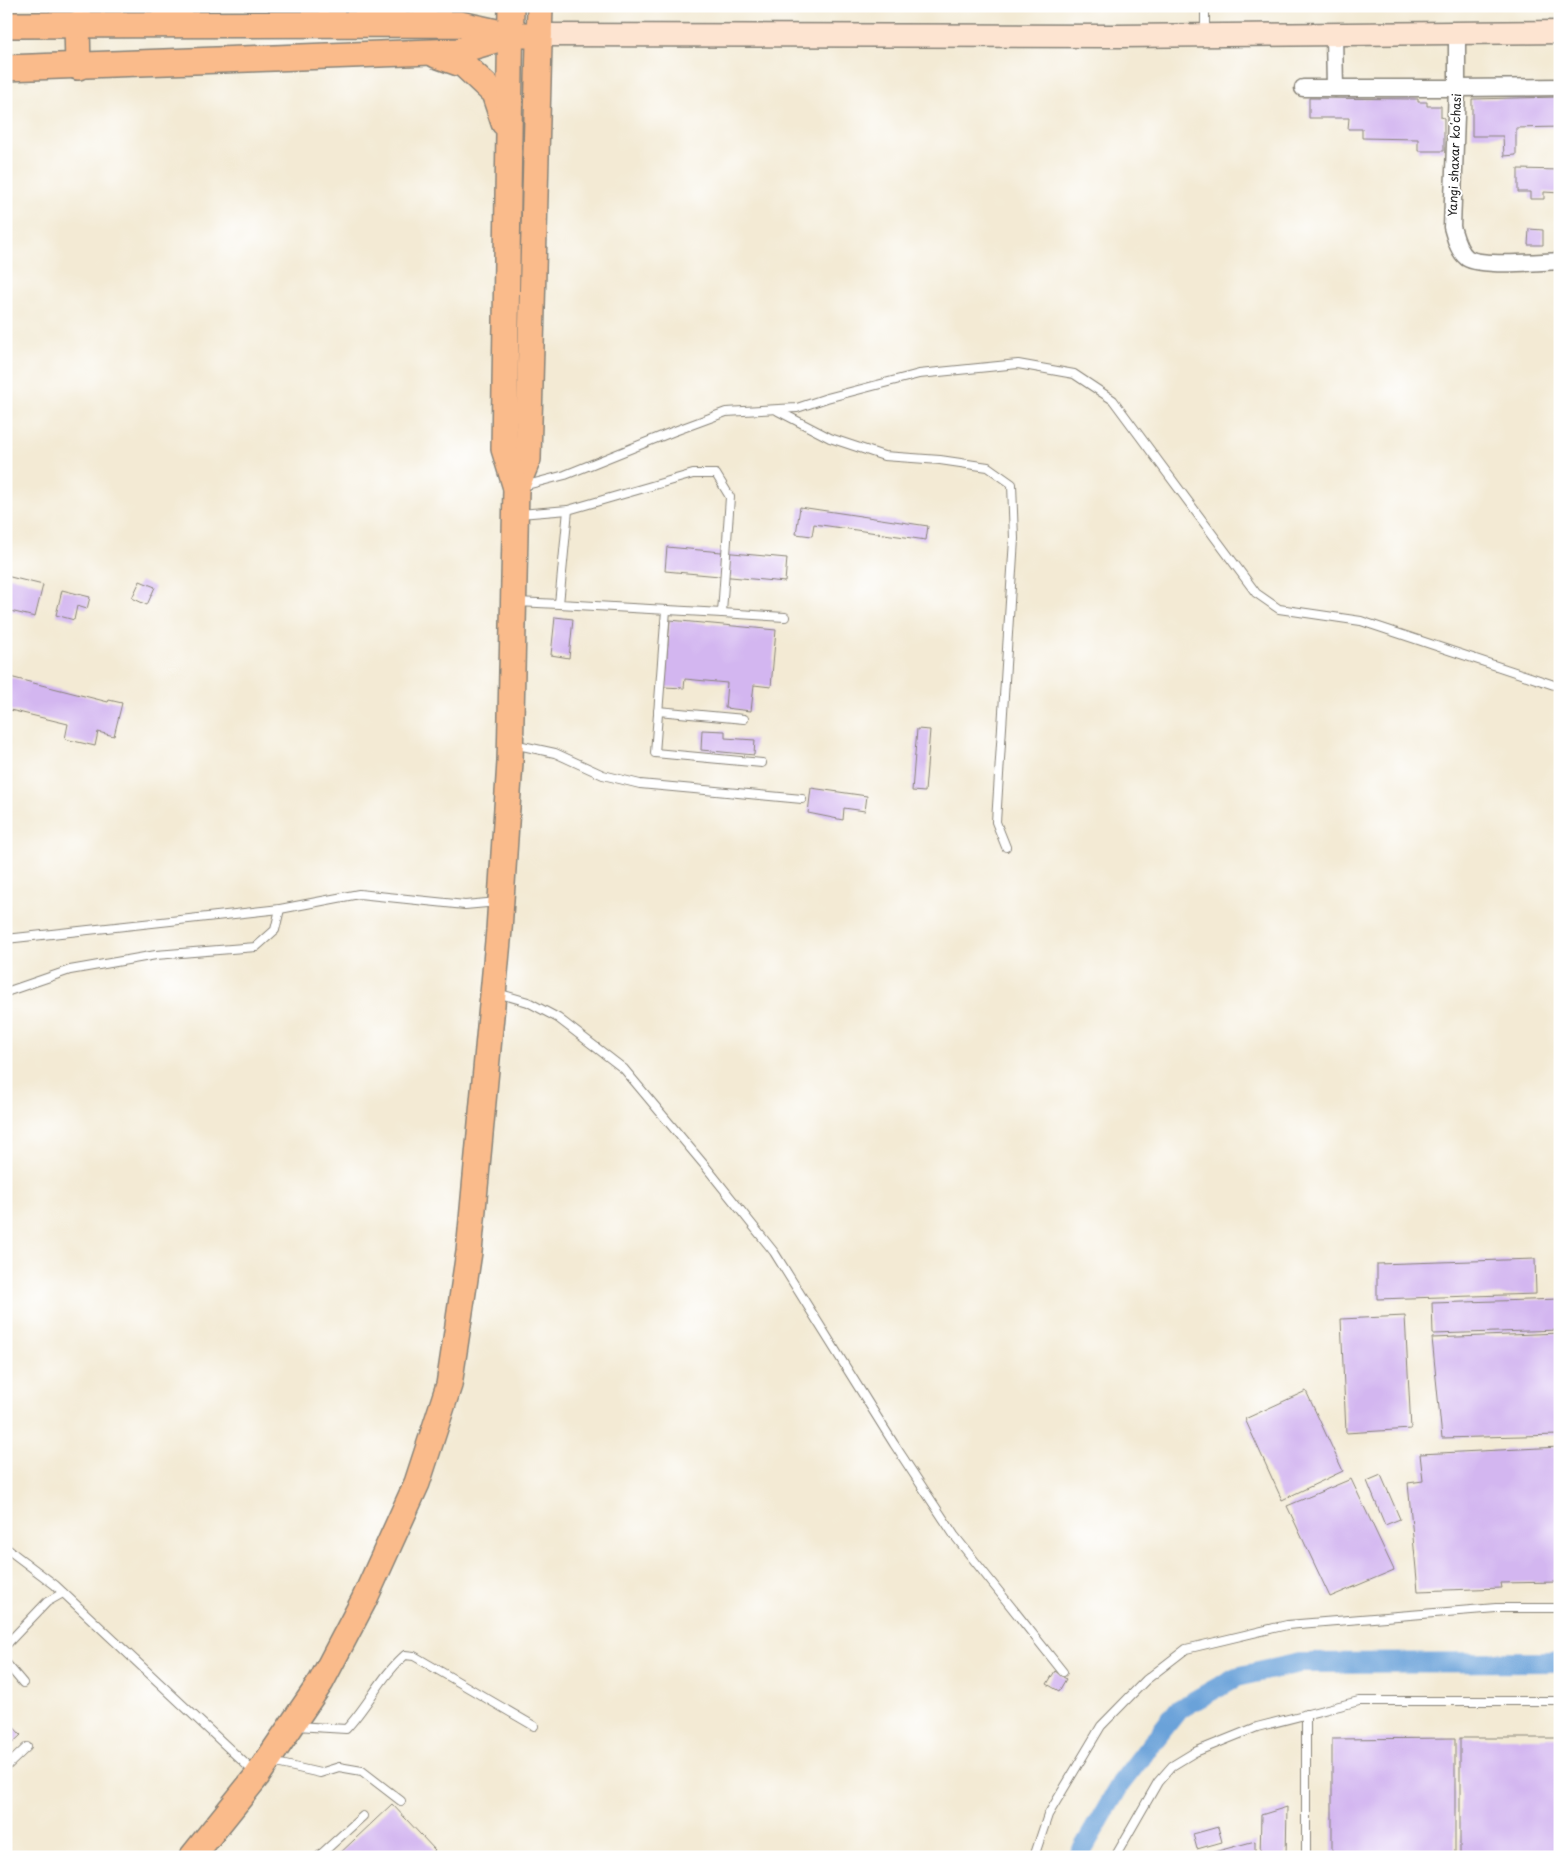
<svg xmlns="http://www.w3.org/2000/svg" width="1566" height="1863" viewBox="0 0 1566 1863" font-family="'Playpen Sans',sans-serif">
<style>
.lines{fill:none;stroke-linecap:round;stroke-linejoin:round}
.canal{stroke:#6ba2d9;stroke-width:20}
.building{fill:#d3b6f0}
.service-casing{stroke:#888378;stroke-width:10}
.minor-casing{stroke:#888378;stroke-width:19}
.secondary-casing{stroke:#888378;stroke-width:25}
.primary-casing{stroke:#888378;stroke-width:28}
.service{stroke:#fff;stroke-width:8}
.minor{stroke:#fff;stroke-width:16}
.secondary{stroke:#fde4d1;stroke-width:22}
.primary{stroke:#fabb8b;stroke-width:25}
.labels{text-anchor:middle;stroke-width:4;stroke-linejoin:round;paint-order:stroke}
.street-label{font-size:12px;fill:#1c1c1c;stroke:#fff}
</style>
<rect width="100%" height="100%" fill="#fff"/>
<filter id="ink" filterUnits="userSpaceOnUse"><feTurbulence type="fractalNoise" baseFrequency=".02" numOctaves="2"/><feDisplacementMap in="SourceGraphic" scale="10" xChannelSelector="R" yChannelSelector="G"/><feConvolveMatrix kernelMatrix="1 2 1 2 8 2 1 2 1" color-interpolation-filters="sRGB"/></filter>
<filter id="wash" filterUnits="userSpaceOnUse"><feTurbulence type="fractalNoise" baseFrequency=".0096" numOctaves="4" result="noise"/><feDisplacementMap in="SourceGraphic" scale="20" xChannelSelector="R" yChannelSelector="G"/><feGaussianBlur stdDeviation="1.12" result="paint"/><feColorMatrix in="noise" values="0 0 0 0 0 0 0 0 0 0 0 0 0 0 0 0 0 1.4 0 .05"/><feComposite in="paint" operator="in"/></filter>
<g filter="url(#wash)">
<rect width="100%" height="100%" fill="#f3ead4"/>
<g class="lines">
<path class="canal" d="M1078 1857 1121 1783 1178 1710 1236 1677 1300 1663 1560 1662"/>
</g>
<g id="blocks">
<g class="building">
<path d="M1560 97V127L1516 128V155L1504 156 1503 136H1472V99Z"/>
<path d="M1309 98 1418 99V102H1427V106H1441V117L1444 118V151H1418V139L1362 138V129H1348L1349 118H1309Z"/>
<path d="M1518 169 1560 170V193L1544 192V199H1530V192H1518Z"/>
<path d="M1529 229 1543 230V245H1528Z"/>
<path d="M800 507 928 526 926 540 814 524 812 536 796 534Z"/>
<path d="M667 547 787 558 785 582 665 571Z"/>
<path d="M6 576 43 585 35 617 6 610Z"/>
<path d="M140 581 155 587 147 605 132 598Z"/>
<path d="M62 590 90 597 87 609 77 606 74 620 56 615Z"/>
<path d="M555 617 573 619 569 658 551 655Z"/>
<path d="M670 620 776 630 771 687 754 685 751 711 725 708 727 683 685 679 684 688 664 687Z"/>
<path d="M6 676 108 702 109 700 122 703 114 736 98 732 95 746 65 739 68 724 6 709Z"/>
<path d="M917 729 930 730 925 792 912 791Z"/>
<path d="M702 730 725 731V738L755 740 754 755 701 750Z"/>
<path d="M811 788 867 796 865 811 844 808 843 820 808 813Z"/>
<path d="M1535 1259 1536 1294 1377 1299V1264Z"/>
<path d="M1560 1299V1330L1433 1334 1432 1303Z"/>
<path d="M1405 1316 1411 1429 1346 1433 1341 1319Z"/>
<path d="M1560 1333V1435L1442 1438 1432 1338Z"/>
<path d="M1306 1391 1343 1471 1282 1500 1245 1419Z"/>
<path d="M1560 1447V1582L1501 1583 1502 1588 1418 1591 1408 1483 1423 1481 1420 1454Z"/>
<path d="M1381 1475 1400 1519 1385 1525 1367 1481Z"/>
<path d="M1351 1479 1394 1570 1330 1597 1287 1506Z"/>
<path d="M1055 1671 1066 1679 1059 1691 1047 1684Z"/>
<path d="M6 1719 21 1735 6 1749Z"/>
<path d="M1455 1738V1857H1332V1739Z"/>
<rect x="1460" y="1738" width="100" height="119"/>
<path d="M392 1804 435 1850 427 1857H336Z"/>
<path d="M1287 1807 1286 1857H1260L1261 1815Z"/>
<path d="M1218 1827 1222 1842 1197 1849 1193 1834Z"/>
<path d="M1255 1841V1857H1199V1856Z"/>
</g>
</g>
</g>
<g filter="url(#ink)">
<use href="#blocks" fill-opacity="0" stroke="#888378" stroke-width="1"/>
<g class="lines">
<g class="service-casing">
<g id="service">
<path d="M1205 6V34"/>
<path d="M778 411 830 438 884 456 940 460 988 467 1012 484 1014 539 996 822 1006 847"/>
<path d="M523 486 565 475 672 432 726 412 797 408 827 398 919 374 1018 364 1074 374 1113 400 1256 593 1279 609 1361 621 1560 687"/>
<path d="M520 514 568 510"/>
<path d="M517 602 559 604 568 510 693 474H716L730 497 722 613 559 604"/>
<path d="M666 610 655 753 762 763"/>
<path d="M722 613 785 617"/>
<path d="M658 711 744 719"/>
<path d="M513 744 555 753 603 775 640 784 802 799"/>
<path d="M6 939 280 909 359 894 465 905 498 902"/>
<path d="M6 992 70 970 156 955 256 947 275 930 280 909"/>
<path d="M497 993 528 1002 558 1018 624 1069 706 1167 774 1252 894 1444 954 1535 1063 1672"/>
<path d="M6 1548 55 1585 254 1772"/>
<path d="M6 1645 47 1602 63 1593"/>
<path d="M6 1663 23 1683"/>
<path d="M1306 1714V1857"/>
<path d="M296 1726 346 1729C368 1706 381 1676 405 1655L414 1656 534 1726"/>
<path d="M272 1762 320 1773 339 1767 362 1771 401 1801"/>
<path d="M6 1767 27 1747"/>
<path d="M318 1857 363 1816"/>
<path d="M1034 1857 1048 1815 1101 1726 1146 1680 1186 1649 1287 1625 1496 1608H1560"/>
<path d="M1115 1857 1158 1782 1172 1766 1195 1752 1257 1727 1359 1701H1560"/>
</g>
</g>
<g class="minor-casing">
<g id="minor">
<path d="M1334 34 1335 88"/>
<path d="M1560 87 1457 88 1452 227C1455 237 1458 251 1467 258 1481 267 1541 262 1560 261"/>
<path d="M1303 88H1457V34"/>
</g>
</g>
<g class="secondary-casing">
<path id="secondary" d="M539 35 1119 36 1560 32"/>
</g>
<g class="primary-casing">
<g id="primary">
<path d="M77 24 78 67"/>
<path d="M6 25 460 24 510 35H539"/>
<path d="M436 55 464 65 494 93 504 123"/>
<path d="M6 68 458 51 509 36"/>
<path d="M516 488 528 459 540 6"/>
<path d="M192 1857 257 1776 321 1682 364 1600 417 1483 449 1385 469 1252 499 930 510 762 516 488 504 449 511 6"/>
</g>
</g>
<use href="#service" class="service"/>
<use href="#minor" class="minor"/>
<use href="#secondary" class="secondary"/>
<use href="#primary" class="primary"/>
</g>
</g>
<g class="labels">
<g class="street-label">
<text transform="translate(1455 155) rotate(-88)" y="4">Yangi shaxar koʻchasi</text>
</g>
</g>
<rect width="1566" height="1863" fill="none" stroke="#fff" stroke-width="25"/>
</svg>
